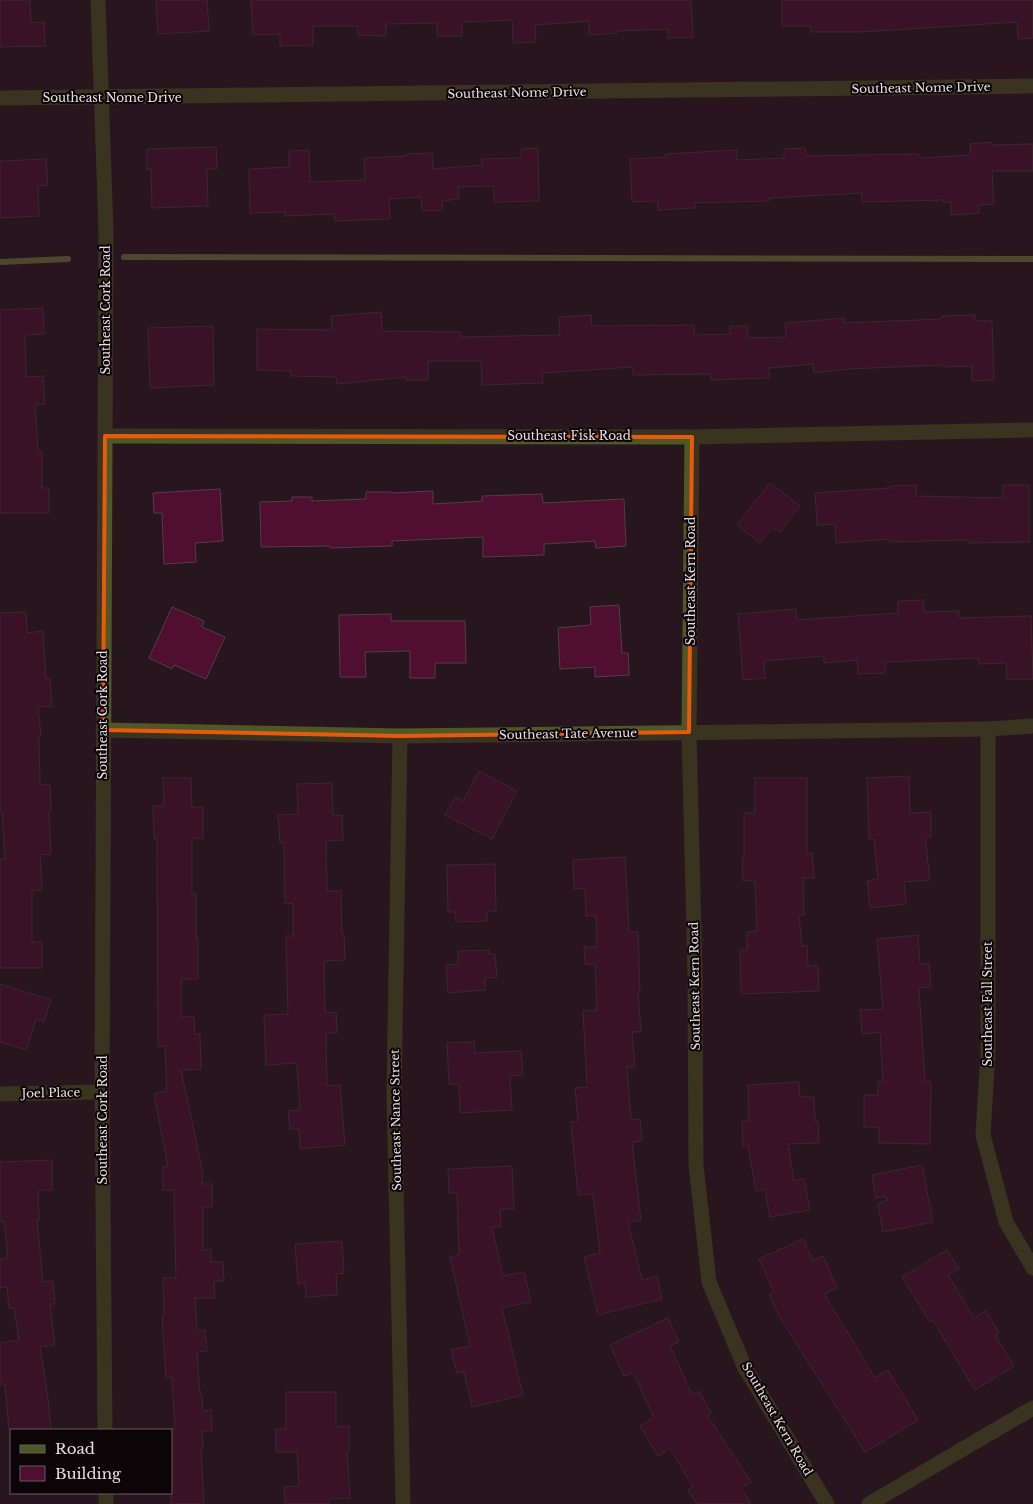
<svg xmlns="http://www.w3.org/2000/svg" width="1033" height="1504" viewBox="0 0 1033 1504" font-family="'Libre Baskerville',serif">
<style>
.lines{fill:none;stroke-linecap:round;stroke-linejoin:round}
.stream{stroke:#7c8043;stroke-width:6}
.building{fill:#500e31;stroke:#513d45}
.street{stroke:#4e5725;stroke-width:15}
.marked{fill:none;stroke:#e8590c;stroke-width:4;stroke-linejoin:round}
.labels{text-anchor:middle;stroke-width:4;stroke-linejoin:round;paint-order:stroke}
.street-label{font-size:12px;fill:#e9dce0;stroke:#0c0507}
</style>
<rect width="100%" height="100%" fill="#28161e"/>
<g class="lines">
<g class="stream">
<path d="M124 257 1033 259"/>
<path d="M0 262 68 259"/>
</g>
</g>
<g class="building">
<path d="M0 0H30L31 23 44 22 45 46 0 47Z"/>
<path d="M156 0H207L209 31 158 34Z"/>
<path d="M251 0H691L693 37 668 38V29L617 31V33L589 35V21L535 25 536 42 513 43 512 20 462 22V36H437V23L386 24V36L358 35V26H313V45L280 46V34L253 35Z"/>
<path d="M782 0H1033V38L1018 39 1017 22 861 32H811V26H782Z"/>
<path d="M991 142V145L1033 144V171H992L994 204 978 205 979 213 951 215V202H943V200L862 202V193L769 198V201L695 203V208L658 210V201L632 202 630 159 666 157V154L737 150V160L784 158V149L805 148 806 156 919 154 920 158 971 155 970 144Z"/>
<path d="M216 147 217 169H207L208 206 152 208 151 169 147 170V149Z"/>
<path d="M538 148 539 201 494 202V186L458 187 459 199 442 201 443 210 422 211 421 197 389 199 390 219 335 221 334 214 285 216V212L250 213 249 169 289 167V151L309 150 310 182 365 180 364 158 407 156V154L432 153 433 169 482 165V159L521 158V149Z"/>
<path d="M46 159 48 185 38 186 39 216 0 218V161Z"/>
<path d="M43 308 44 334 25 335 26 377 43 376 45 404 35 405 38 451H42V488H49V513H0V310Z"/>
<path d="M381 312 382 331 461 332V337L560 335 559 317 591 315 592 326 694 325V335L730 334V326H747L748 338 786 337 785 323 844 318V323L942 319V316L975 315V321H992L994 380 972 381V366L943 367V365L848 369 814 373 813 364 769 368 770 378 711 380V374L633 375V367L542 373 543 383 482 385 481 361H428V380H406V377L337 384 336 377 291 376V371L257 370V329L332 330 331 316Z"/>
<path d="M213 326 214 385 150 388 148 328Z"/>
<path d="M770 483 800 506 780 532 772 527 760 543 737 525Z"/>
<path d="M916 485V496L1003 498V485H1029V542L968 543V540L890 542V539L836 543 835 524 817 525 815 493 890 488V486Z"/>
<path d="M220 489 223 541 195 543 196 562 164 564 162 513H154L153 493Z"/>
<path d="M433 491V504L482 501V496L542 494 543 503 624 499 626 546 596 548 595 541 544 544V555L483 557V537L392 541V546L330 548V546L261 547 260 502 292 501V497H312V501L366 499V492H391V493Z"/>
<path d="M923 600 924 612 959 611V618L1031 616 1033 679H1007L1006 663 979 664 978 658 885 662V673L858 674 857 660 824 663V656L764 661 765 678 743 680 738 614 796 609 797 620 898 613V601Z"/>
<path d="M619 605 622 653H628L629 675 595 677V667L560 669 558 628 591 625 590 607Z"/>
<path d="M172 607 204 621 202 627 225 637 206 679 174 665 172 669 149 658Z"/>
<path d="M26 612 27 633 43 631 46 679H50L52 706 38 707 41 736H39L40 785H50L51 811H49L51 854 40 855 42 890 32 891V942H42V968H0V859H5L2 812H0V613Z"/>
<path d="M391 614V621H465L466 663H435V678H410V651L365 652 366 677H340L339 615Z"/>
<path d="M479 771 517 791 492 839 445 815 455 797 463 801Z"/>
<path d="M909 776 910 813 931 812V837H925L930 880 904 882 906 904 870 908 867 881 878 879 874 839H869L867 778Z"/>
<path d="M163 778H191L192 807H203V838H192V894H196V939L198 938V979H181V1017H194L195 1034H200L201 1069 181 1070 203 1173 202 1184H212V1207H203V1250H211V1262H223L224 1281H214L215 1298H195L197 1331 205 1330 207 1351 197 1352 200 1394H202L203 1411 211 1410 212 1431H202L203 1448H201L204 1504H171V1429L175 1428 172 1377 166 1378 162 1317H164L163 1278H176L174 1190H163V1167H168L154 1094 167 1091 165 1046H158L157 839H154L153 806H164Z"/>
<path d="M755 778H807V853H812L814 878H803L804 915 799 916 802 946 807 945 808 966H818L819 991 741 994 740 950H747V932L757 931 755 880 743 881 742 857H744V813H755Z"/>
<path d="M332 783 333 816 342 815 343 840 326 841 327 891H341L342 934H344L345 960 324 961 325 1013 336 1012 337 1033H326L327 1086 340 1085 345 1145 300 1149 299 1129H290L288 1111 300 1110 297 1063 266 1065 264 1015 288 1014 286 936H293V903L285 904 284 843H280L278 815 298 814 297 784Z"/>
<path d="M625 857 629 932H638L640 991H638L641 1032H632L635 1067H627L631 1120 640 1119 642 1141 632 1142 641 1220 628 1222 642 1280 657 1276 662 1299 598 1315 584 1257 600 1253 593 1194 578 1195 571 1122 578 1121 575 1088 587 1087 583 1011 597 1010 595 964H585L584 947H597L596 915 586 916 585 888 574 889 573 860Z"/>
<path d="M495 864 496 911H487V921L456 922 455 912H448L447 865Z"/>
<path d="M918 935 920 964 929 963 931 987 919 988 925 1082H931L930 1144 879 1143V1127H864V1095H878V1082H883L880 1032 862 1034 860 1010 883 1009 877 939Z"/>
<path d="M489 950V954H495L497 977 485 978V990L448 993 446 965 458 964V951Z"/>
<path d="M0 984 51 1000 44 1021 36 1019 26 1050 0 1042Z"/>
<path d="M474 1042 475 1053 521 1051 523 1075 510 1076 512 1110 460 1113 459 1084H449L447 1043Z"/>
<path d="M799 1082 800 1097H814L815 1122H818L819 1143 788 1144 794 1181 804 1179 810 1210 770 1217 765 1189 756 1191 748 1146H743L742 1121H749L748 1085Z"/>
<path d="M52 1160V1190H38L39 1220H37L43 1282 53 1281 55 1304H50L55 1345 40 1347 48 1398 51 1430H9L5 1384H0V1343L19 1340 14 1308H9L7 1287 0 1288V1259L8 1258 4 1221 0 1222V1162Z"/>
<path d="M922 1165 933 1222 883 1232 878 1204 887 1200 886 1196 876 1198 872 1175Z"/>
<path d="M512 1166 514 1209H500L501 1227H492L503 1276 524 1272 531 1302 502 1308 523 1395 472 1407 464 1372 457 1373 451 1350 470 1346 450 1257 459 1255 457 1193H449L448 1169Z"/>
<path d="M803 1239 813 1261 823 1256 837 1288 824 1294 875 1378 888 1370 918 1420 865 1452 779 1316 769 1294 774 1292 759 1259Z"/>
<path d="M342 1241 344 1273 336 1274 337 1295 306 1297 305 1283 298 1284 295 1244Z"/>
<path d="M947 1250 959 1269 948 1275 974 1318 986 1311 999 1333 995 1335 1014 1366 975 1390 933 1320 930 1322 902 1277Z"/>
<path d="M668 1318 679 1342 670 1346 692 1395 699 1391 711 1413 707 1415 751 1482 741 1488 751 1504H697L688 1490 693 1487 670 1448 658 1456 640 1426 654 1418 633 1372 624 1376 610 1345Z"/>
<path d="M286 1392H336V1427L349 1426V1451H347L350 1498 329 1499V1504H285L284 1487 299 1486 297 1452H276V1429H286Z"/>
</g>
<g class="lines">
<g class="street">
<path d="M98 0 106 232 102 1092 105 1430"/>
<path d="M0 98 1033 86"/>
<path d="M105 436 692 437 1033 430"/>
<path d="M692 437 689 732 695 974 696 1165 709 1282 745 1368 827 1504"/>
<path d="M988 729V1052L983 1135 1006 1222 1033 1268"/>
<path d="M103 730 400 736 988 729 1033 726"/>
<path d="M400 736 394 1092 403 1504"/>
<path d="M0 1094 102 1092"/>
<path d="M106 1493V1504"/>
<path d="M869 1504 1033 1408"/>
</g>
</g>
<path d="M0 0H1033V1504H0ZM105 436 692 437 689 732 400 736 103 730Z" fill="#28161e" fill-opacity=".55" fill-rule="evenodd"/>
<path class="marked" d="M105 436 692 437 689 732 400 736 103 730Z"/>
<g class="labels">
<g class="street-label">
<text transform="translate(921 88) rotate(-1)" y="4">Southeast Nome Drive</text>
<text transform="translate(517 93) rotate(-1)" y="4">Southeast Nome Drive</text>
<text x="112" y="102">Southeast Nome Drive</text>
<text transform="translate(106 310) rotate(-90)" y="4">Southeast Cork Road</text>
<text x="569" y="440">Southeast Fisk Road</text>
<text transform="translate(691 581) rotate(-90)" y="4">Southeast Kern Road</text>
<text transform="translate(103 715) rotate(-90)" y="4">Southeast Cork Road</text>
<text transform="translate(568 734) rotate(-1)" y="4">Southeast Tate Avenue</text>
<text transform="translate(695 986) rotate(-91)" y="4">Southeast Kern Road</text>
<text transform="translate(988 1004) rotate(-90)" y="4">Southeast Fall Street</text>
<text transform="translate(51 1093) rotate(-1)" y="4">Joel Place</text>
<text transform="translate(103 1120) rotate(-90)" y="4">Southeast Cork Road</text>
<text transform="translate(396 1120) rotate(-91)" y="4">Southeast Nance Street</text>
<text transform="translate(777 1419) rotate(60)" y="4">Southeast Kern Road</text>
</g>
</g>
<rect x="10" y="1429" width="162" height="65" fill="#0c0507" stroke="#645b5e"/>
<rect x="20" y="1445" width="25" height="8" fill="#4e5725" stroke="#645b5e"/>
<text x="55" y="1454" font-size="15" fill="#e9dce0">Road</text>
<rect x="20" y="1466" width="25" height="15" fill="#500e31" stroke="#645b5e"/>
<text x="55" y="1479" font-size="15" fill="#e9dce0">Building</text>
</svg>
